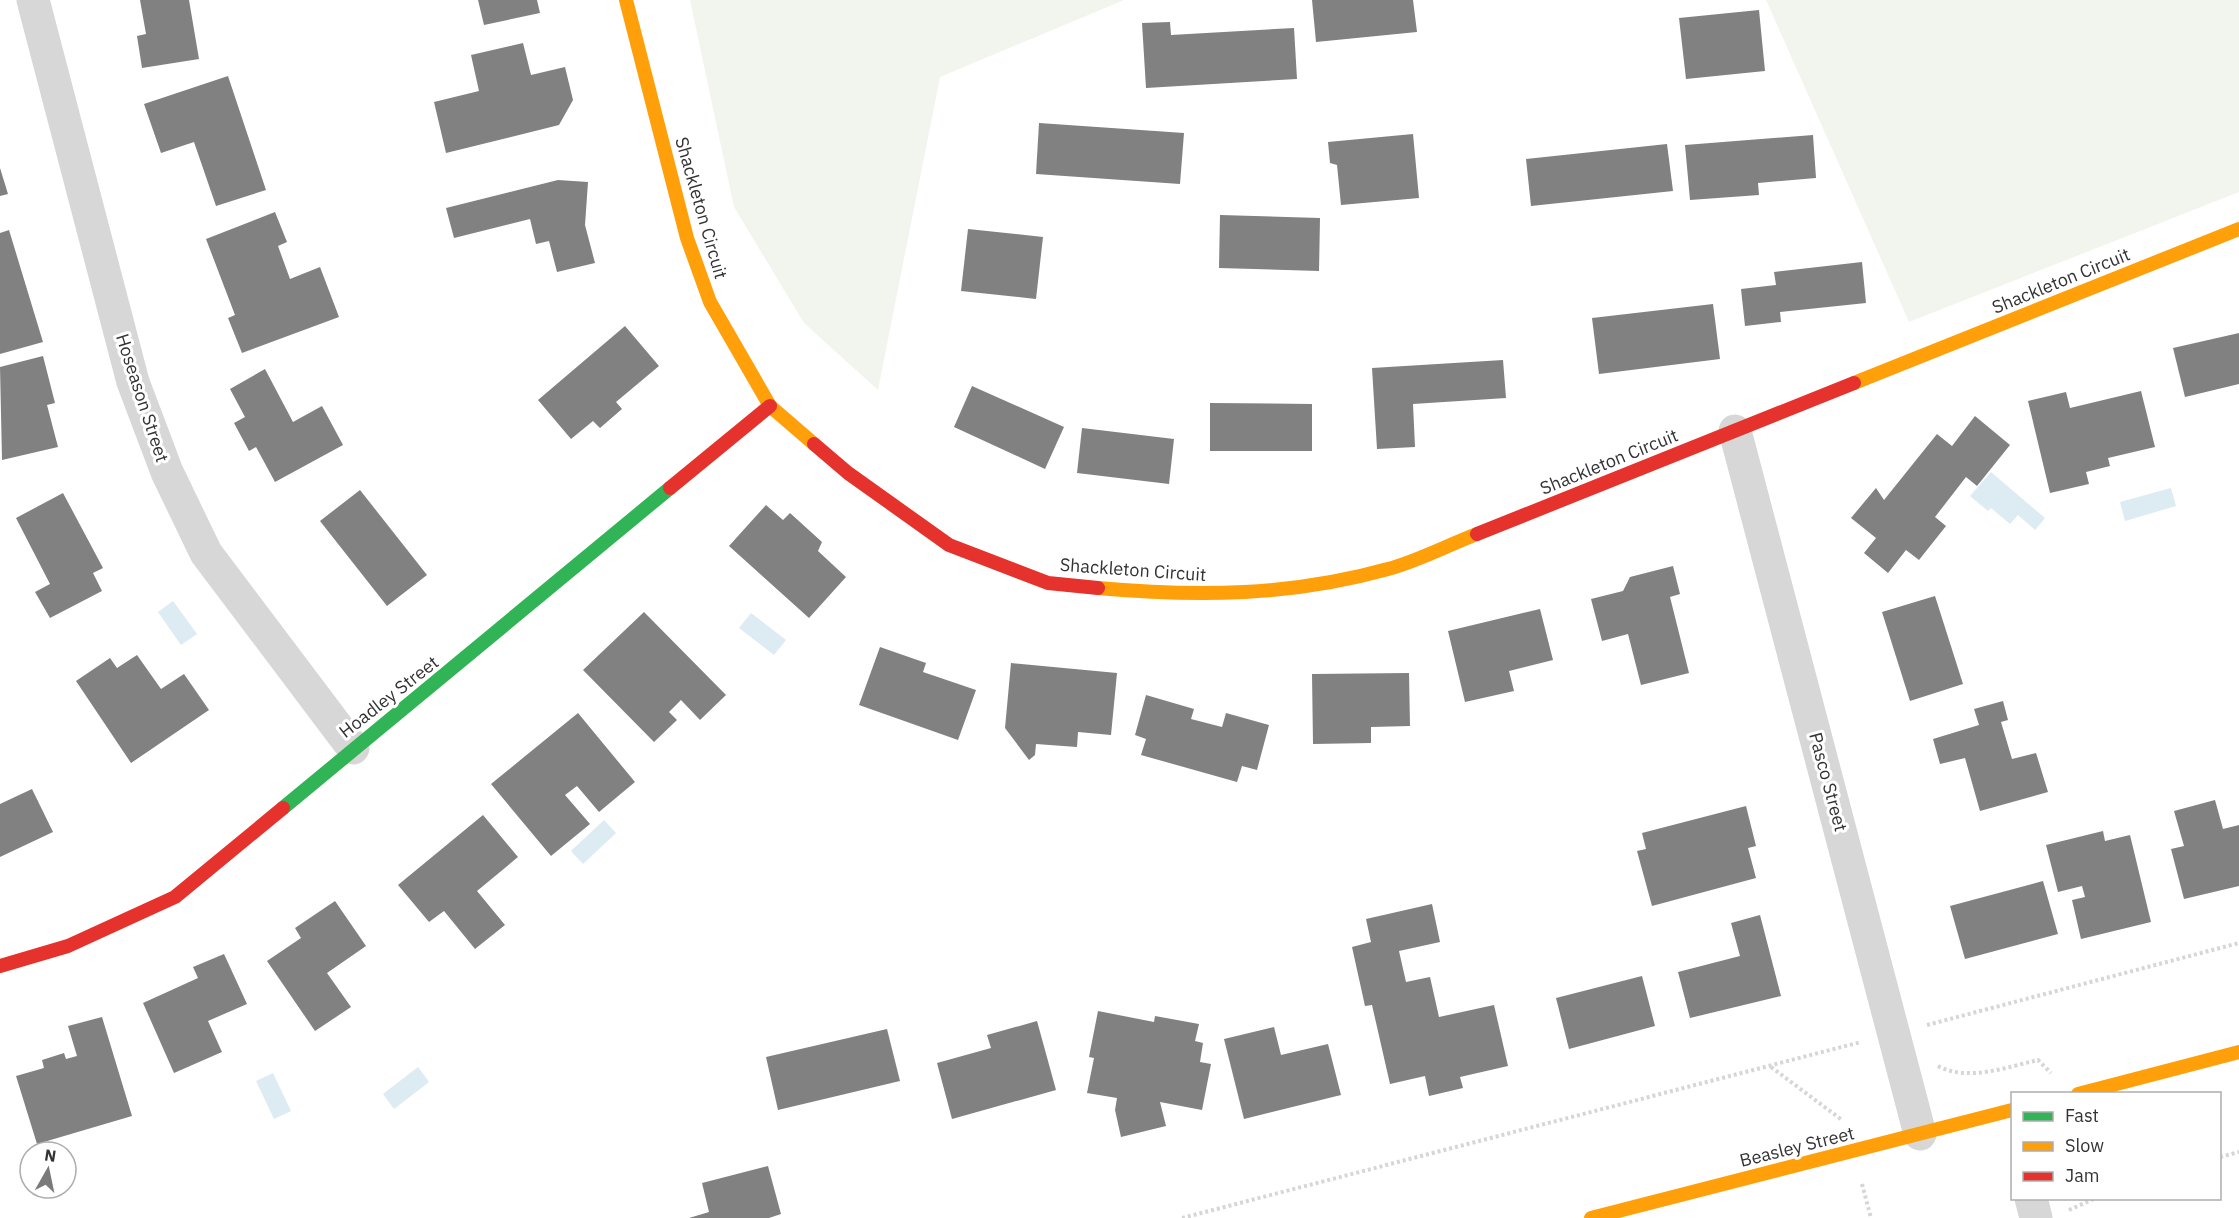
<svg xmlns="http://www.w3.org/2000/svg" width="2239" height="1218" viewBox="0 0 2239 1218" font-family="'IBM Plex Sans',sans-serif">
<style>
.green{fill:#f1f5ed}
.water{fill:#ddebf3}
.building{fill:#818181}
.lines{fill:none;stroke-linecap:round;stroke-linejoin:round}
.path{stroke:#d6d6d6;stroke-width:4;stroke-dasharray:3 3;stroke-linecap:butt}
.street{stroke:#d7d7d7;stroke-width:33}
.fast{stroke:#30b455;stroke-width:14}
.slow{stroke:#ff9f0a;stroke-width:14}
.jam{stroke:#e5322d;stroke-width:14}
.labels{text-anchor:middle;stroke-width:6;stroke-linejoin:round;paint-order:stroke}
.street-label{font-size:18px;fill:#333;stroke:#fff}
</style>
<rect width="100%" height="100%" fill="#fff"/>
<g class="green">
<path d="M690 0H1124L940 77 878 390 804 323 734 207Z"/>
<path d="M1766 0H2239V192L1909 322Z"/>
</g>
<g class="water">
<path d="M1991 472 2045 518 2035 530 2018 515 2010 524 1991 508 1988 511 1970 496Z"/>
<path d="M2171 488 2176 506 2125 521 2120 502Z"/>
<path d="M173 601 197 634 181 645 158 612Z"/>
<path d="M751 613 786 640 774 655 739 628Z"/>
<path d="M604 820 616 833 583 864 571 851Z"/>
<path d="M418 1067 429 1082 394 1109 383 1094Z"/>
<path d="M273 1073 291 1111 274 1119 256 1081Z"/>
</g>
<g class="building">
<path d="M140 0H189L199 59 142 68 137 36 146 34Z"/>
<path d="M478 0H537L540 13 484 25Z"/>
<path d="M1312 0H1413L1417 32 1316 42Z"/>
<path d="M1759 10 1765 71 1686 79 1679 18Z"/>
<path d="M1170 22 1171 35 1294 28 1297 79 1146 88 1142 23Z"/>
<path d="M523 43 531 75 565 67 573 100 559 125 446 153 434 102 479 91 471 55Z"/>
<path d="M228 76 266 190 216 206 194 142 161 153 144 104Z"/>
<path d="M1039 123 1184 133 1180 184 1036 174Z"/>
<path d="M1413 134 1419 198 1341 205 1337 165 1330 163 1328 142Z"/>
<path d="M1813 135 1816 178 1758 183 1759 195 1690 200 1685 145Z"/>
<path d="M1667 144 1673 191 1531 206 1526 159Z"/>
<path d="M0 168 8 194 0 196Z"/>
<path d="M558 180 588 182 585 225 595 263 557 272 549 241 536 244 530 219 454 238 446 208Z"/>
<path d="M275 212 287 242 278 246 290 279 320 267 339 317 242 353 228 318 235 315 206 239Z"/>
<path d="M1220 215 1320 218 1319 271 1219 268Z"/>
<path d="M968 229 1043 237 1036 299 961 291Z"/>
<path d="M9 230 43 342 0 354V233Z"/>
<path d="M1862 262 1866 303 1780 312 1781 322 1745 326 1741 289 1776 285 1774 272Z"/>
<path d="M1713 304 1720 359 1599 374 1592 318Z"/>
<path d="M625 326 659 366 616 402 622 409 600 428 593 421 571 439 538 400Z"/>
<path d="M2239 333V384L2185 397 2173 348Z"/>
<path d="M43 356 55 403 47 405 58 447 2 460 0 367Z"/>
<path d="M1503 360 1506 398 1413 404 1415 447 1377 449 1372 368Z"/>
<path d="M265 369 293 422 322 406 343 445 275 482 256 447 249 451 234 423 245 417 230 389Z"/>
<path d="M972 386 1064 427 1045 469 954 427Z"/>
<path d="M2141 391 2155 447 2108 458 2110 466 2086 472 2089 484 2050 493 2028 401 2066 392 2070 408Z"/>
<path d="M1210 403 1312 404V451H1210Z"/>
<path d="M1975 416 2010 445 1977 486 1966 477 1935 517 1946 526 1919 560 1906 550 1888 573 1864 553 1876 538 1851 518 1876 488 1884 500 1937 434 1952 446Z"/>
<path d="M1082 428 1174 439 1169 484 1077 473Z"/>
<path d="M360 490 427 575 387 606 320 521Z"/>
<path d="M63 493 103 568 93 573 102 591 50 618 35 592 50 584 16 518Z"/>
<path d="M766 505 783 520 790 513 822 542 818 551 846 577 809 618 729 546Z"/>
<path d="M1673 566 1680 594 1670 597 1689 673 1641 685 1628 634 1602 641 1591 599 1623 591 1630 577Z"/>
<path d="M1935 596 1963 684 1910 701 1882 612Z"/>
<path d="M1540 609 1553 660 1509 671 1514 691 1465 702 1448 631Z"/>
<path d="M644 612 726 695 700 720 681 700 669 712 677 720 654 742 583 670Z"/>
<path d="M880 647 926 663 923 672 976 690 958 740 859 705Z"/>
<path d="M137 655 161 689 184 674 209 710 131 763 76 681 110 658 117 668Z"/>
<path d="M1011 663 1117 673 1111 735 1078 732 1077 747 1036 744 1035 755 1029 760 1005 728Z"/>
<path d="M1409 673 1410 726 1371 727V743L1313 744 1312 674Z"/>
<path d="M1146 695 1194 709 1191 719 1222 727 1226 713 1269 725 1257 770 1242 766 1237 782 1141 755 1146 739 1135 735Z"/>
<path d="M2003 701 2008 720 2001 722 2012 759 2036 753 2048 792 1980 811 1965 758 1940 764 1933 739 1979 725 1974 709Z"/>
<path d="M578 713 635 782 599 812 577 786 565 795 590 824 551 856 491 784Z"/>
<path d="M32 789 53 832 0 857V804Z"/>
<path d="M2215 800 2223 829 2239 825V886L2184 899 2171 849 2184 846 2174 811Z"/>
<path d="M1746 806 1756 846 1748 848 1756 878 1652 906 1637 851 1646 849 1642 833Z"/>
<path d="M483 815 518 857 477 891 505 925 475 949 444 911 429 922 398 885Z"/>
<path d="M2103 831 2105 841 2130 835 2151 922 2081 939 2072 900 2085 897 2082 886 2058 892 2046 845Z"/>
<path d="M2043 881 2058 934 1965 959 1950 906Z"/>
<path d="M335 901 366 946 327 973 351 1007 315 1031 267 961 301 938 295 928Z"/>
<path d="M1432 904 1440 942 1399 951 1406 982 1430 977 1439 1017 1494 1005 1508 1066 1460 1077 1463 1088 1429 1096 1425 1076 1390 1084 1372 1005 1365 1006 1352 947 1371 942 1366 919Z"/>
<path d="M1760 915 1781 996 1690 1018 1678 972 1740 956 1731 923Z"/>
<path d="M224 954 247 1004 208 1021 222 1052 174 1073 143 1003 198 978 193 967Z"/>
<path d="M1642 976 1655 1026 1569 1049 1556 998Z"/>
<path d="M1098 1011 1154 1022 1155 1016 1199 1024 1195 1041 1203 1043 1200 1062 1211 1064 1202 1110 1160 1102 1166 1126 1121 1137 1115 1110 1117 1098 1087 1093 1094 1058 1089 1057Z"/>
<path d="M102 1017 132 1116 37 1144 16 1076 44 1068 42 1060 64 1053 66 1059 77 1056 68 1026Z"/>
<path d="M1037 1021 1056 1090 952 1119 937 1063 991 1048 987 1035Z"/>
<path d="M1274 1027 1281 1055 1328 1044 1341 1095 1244 1119 1224 1039Z"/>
<path d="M887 1029 900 1081 778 1110 766 1057Z"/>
<path d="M768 1166 781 1214 769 1218H689L709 1212 702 1183Z"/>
</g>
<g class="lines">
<g class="path">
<path d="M1927 1025 2239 943"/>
<path d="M1938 1066C1968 1082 2007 1067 2038 1060L2051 1073"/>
<path d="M1771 1067 1842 1120"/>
<path d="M2220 1157 2239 1152"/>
<path d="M1862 1184 1871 1218"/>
<path d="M2069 1210 2096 1198"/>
<path d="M1182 1218 1861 1042"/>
</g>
<g class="street">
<path d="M33 0 133 382 167 472 206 553 353 748"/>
<path d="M1735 431 1920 1134"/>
<path d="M2031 1198 2036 1218"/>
</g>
<path class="fast" d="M283 808 670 488"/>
<g class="slow">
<path d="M626 0 687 238 710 302 770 406 814 444"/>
<path d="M1854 383 2239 229"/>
<path d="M1098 588C1198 597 1291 596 1388 569 1418 561 1448 545 1477 534"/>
<path d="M2078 1094 2239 1052"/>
<path d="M1591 1218 2012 1110"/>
</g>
<g class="jam">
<path d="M814 444 848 473 949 545 1048 583 1098 588"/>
<path d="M670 488 770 406"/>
<path d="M1477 534 1854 383"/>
<path d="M0 966 68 946 175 897 283 808"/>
</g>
</g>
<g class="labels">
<g class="street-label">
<text transform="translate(701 208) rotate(74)" y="6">Shackleton Circuit</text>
<text transform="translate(2061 281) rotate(-22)" y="6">Shackleton Circuit</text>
<text transform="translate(142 398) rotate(72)" y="6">Hoseason Street</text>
<text transform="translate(1609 462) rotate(-22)" y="6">Shackleton Circuit</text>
<text transform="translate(1133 570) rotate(4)" y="6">Shackleton Circuit</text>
<text transform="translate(389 697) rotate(-38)" y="6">Hoadley Street</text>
<text transform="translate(1828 782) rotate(75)" y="6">Pasco Street</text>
<text transform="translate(1797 1147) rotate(-14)" y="6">Beasley Street</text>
</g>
</g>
<rect x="2011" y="1092" width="210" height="108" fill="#ffffff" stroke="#adadad" stroke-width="1.5"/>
<rect x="2023" y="1112" width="30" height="9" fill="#30b455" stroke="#adadad" stroke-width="1.5"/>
<text x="2065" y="1122" font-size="18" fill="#333333">Fast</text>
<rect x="2023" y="1142" width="30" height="9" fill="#ff9f0a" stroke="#adadad" stroke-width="1.5"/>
<text x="2065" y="1152" font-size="18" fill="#333333">Slow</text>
<rect x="2023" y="1172" width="30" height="9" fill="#e5322d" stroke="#adadad" stroke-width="1.5"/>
<text x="2065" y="1182" font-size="18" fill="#333333">Jam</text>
<g transform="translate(48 1170) rotate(9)"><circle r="28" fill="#ffffff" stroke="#adadad" stroke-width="1.5"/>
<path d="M0-4.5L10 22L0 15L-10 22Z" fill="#7a7a7a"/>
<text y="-9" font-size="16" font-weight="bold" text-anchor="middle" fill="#333333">N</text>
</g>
</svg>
